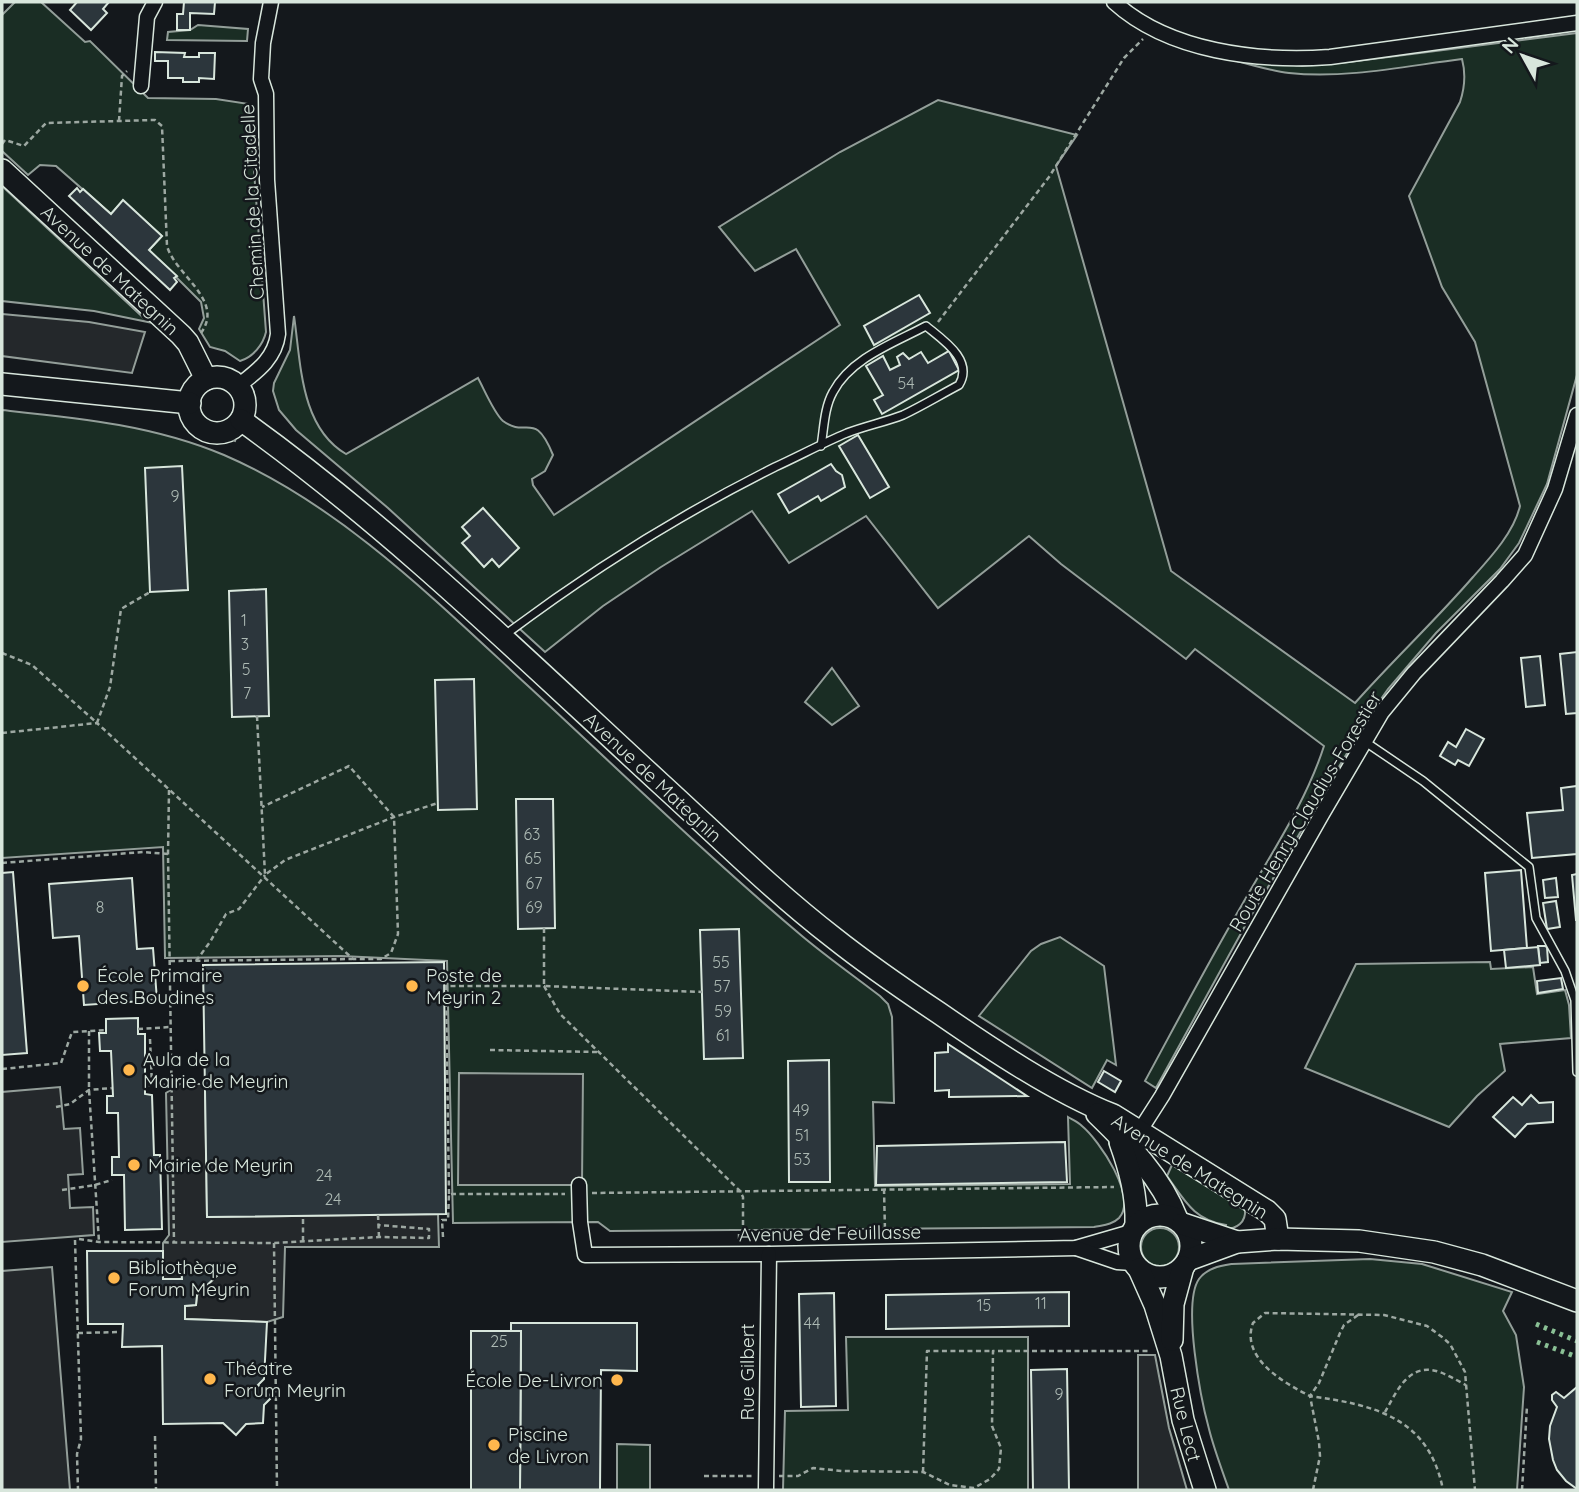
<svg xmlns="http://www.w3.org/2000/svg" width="1579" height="1492" font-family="Quicksand,sans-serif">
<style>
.green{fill:#1a2d24;stroke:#939e99;stroke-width:2}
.parking{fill:#24282b;stroke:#939e99;stroke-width:2}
.building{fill:#2c363c;stroke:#d8e6dc;stroke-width:2}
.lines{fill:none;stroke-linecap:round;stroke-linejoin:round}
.lane-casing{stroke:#d8e6dc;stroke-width:10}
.street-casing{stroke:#d8e6dc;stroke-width:17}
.secondary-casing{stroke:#d8e6dc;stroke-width:24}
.path{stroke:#9da8a2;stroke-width:2.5;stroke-dasharray:5 3.5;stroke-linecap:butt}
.lane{stroke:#14181c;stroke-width:7}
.street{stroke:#14181c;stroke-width:14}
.secondary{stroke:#14181c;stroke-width:21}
.hedge{stroke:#8ac095;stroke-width:5;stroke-dasharray:3.5 5;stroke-linecap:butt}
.poi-dot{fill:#ffb74d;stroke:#14181c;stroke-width:2.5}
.labels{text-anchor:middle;stroke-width:5;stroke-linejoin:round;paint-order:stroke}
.number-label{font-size:16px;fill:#adbab4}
.street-label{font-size:19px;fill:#d8e6dc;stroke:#14181c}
.poi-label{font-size:19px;fill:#d8e6dc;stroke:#14181c;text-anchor:start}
</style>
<rect width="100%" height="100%" fill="#14181c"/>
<g class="green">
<path d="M15,2H41L85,42L90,41L148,98L216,99L249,104L266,332C263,345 253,357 240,361L225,351L210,347L199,329L204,318L201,302L149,250L162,236L123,201L111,214L56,166L40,165L28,175L2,151V15Z"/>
<polygon points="198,25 248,29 247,41 167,40 168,32 190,30"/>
<path d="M1577,33V375L1547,484L1519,543L1500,569L1436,633L1388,689L1369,716L1245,926L1156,1088L1145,1081C1177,1022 1209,961 1243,903C1272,852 1306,802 1324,746L1195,649L1186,659L1061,564L1029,536L938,608L866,516L789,563L752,511L661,567L603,606L545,652L388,508L296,430L279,410L273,391L274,383L290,350L294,316C301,363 300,427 346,454L478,378C484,389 494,413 503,421C527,439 534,409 553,455L545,471L532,479L533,485L554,515L840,325L796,249L755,271L719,227L840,152L938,100L1077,135L1056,166L1171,571L1355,703C1393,660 1435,621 1473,577C1491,557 1514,532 1520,506L1475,342L1442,287L1409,196L1460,102C1465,87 1466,74 1462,59C1406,66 1346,79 1289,73C1265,70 1239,61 1215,55L1302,66L1349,62Z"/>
<polygon points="2,186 148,322 94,311 2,301"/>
<path d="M2,410C78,418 153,425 224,455C340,505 434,599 526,684C617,768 707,856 802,936C827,957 854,976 880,996L888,1004L892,1017L894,1103L873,1102L875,1186L1070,1184L1068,1117C1073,1120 1078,1122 1082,1126C1099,1140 1138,1197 1119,1218C1112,1225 1103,1225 1094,1227L610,1231L598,1222L453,1223L447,961L341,956L165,958L163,847L2,858Z"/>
<polygon points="832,668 859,706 832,725 805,702"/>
<polygon points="1060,937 1104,966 1116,1065 1107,1060 1092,1088 979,1016 1031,951 1041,944"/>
<polygon points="1490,962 1491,969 1533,967 1537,994 1565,990 1569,1005 1571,1038 1500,1044 1505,1071 1477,1096 1449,1127 1305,1068 1356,964"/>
<path d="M1172,1165L1241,1206L1245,1210C1246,1222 1237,1229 1225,1229L1226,1225C1194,1220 1185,1201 1167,1176Z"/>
<circle cx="1160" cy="1247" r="19"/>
<path d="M1370,1259L1422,1264L1512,1292L1503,1311L1516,1335L1524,1387L1517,1490H1229C1222,1470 1214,1449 1209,1429C1201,1400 1182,1303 1199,1279C1207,1268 1220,1266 1232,1264Z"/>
<polygon points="846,1337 1028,1337 1028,1490 783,1490 785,1411 848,1410"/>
<polygon points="617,1444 650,1445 650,1490 617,1490"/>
</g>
<g class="parking">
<polygon points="2,314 89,322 145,332 132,373 2,356"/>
<polygon points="459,1073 583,1074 582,1185 458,1185"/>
<polygon points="180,1084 205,1084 207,1217 438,1214 439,1247 285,1247 283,1317 267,1322 185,1319 185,1306 196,1305 197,1295 227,1266 181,1266 182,1279 163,1279 163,1243 169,1235 166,1093"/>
<polygon points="60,1087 64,1129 80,1128 83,1174 68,1175 70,1208 93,1207 94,1235 2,1242 2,1092"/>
<polygon points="52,1267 70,1490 2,1490 2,1271"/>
<polygon points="1138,1355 1155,1355 1169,1428 1187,1490 1138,1490"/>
</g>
<g class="building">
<polygon points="77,2 109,2 103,9 107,13 91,30 70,10"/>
<polygon points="184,2 215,2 214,14 190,13 190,30 177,30 177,14 183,14"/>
<polygon points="155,52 185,53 184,57 199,57 199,53 215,53 214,79 199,78 199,82 183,82 183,78 168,78 168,61 155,61"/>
<polygon points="77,188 80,192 83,189 111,214 123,200 162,236 149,250 177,276 174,278 177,282 170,290 69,196"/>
<polygon points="919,295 930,313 874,345 864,326"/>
<polygon points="949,351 959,370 882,414 874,400 883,395 866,366 883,356 890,370 900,365 897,357 903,353 909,359 921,352 928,363"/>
<polygon points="858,435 889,487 870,498 839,446"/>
<polygon points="831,464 836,471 842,475 845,487 821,501 818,496 789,513 778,494"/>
<polygon points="182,466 188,590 150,592 145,468"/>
<polygon points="483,508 519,548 499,567 492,559 484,567 462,543 470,536 462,527"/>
<polygon points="266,589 269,716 232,717 229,591"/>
<polygon points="1577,652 1577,713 1566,714 1560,654"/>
<polygon points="1540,656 1545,705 1526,707 1521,658"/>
<polygon points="474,679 477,809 438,810 435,680"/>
<polygon points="1466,729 1484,739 1469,766 1458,760 1455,765 1440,756 1448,742 1456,747"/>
<polygon points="1577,786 1577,854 1532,858 1527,813 1563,810 1561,788"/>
<polygon points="516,799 553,799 555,928 518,929"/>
<polygon points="1521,870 1527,948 1491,951 1485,873"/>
<polygon points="13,872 27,1053 2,1055 2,873"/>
<polygon points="1577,874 1577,920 1576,920 1572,875"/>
<polygon points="132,878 137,949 153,948 157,1000 84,1005 79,936 53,938 49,884"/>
<polygon points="1556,878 1558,897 1545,898 1543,880"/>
<polygon points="1556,901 1560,927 1547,929 1543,903"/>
<polygon points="739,929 743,1058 704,1059 700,930"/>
<polygon points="1545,946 1547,947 1548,962 1540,963 1538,946"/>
<polygon points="1538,947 1540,965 1506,968 1504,950"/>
<polygon points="444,962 446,1214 207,1217 203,965"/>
<polygon points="1561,978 1563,989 1538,993 1537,981"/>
<polygon points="138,1018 138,1034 145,1034 145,1094 152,1095 154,1155 160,1155 162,1229 125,1230 124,1175 112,1175 112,1157 119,1157 118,1113 107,1113 107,1096 113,1096 111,1051 100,1051 99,1033 106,1033 106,1019"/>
<polygon points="948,1044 1027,1096 949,1097 949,1090 935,1091 935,1053 948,1052"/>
<polygon points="829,1060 830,1182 789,1182 788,1061"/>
<polygon points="1104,1071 1121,1081 1115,1092 1098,1082"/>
<polygon points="1531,1095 1539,1103 1553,1102 1553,1122 1527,1124 1515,1137 1493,1117 1513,1097 1522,1105"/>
<polygon points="1065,1142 1067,1182 876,1185 877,1146"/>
<polygon points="87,1251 163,1251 163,1279 182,1279 181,1266 228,1265 197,1295 196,1305 185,1306 185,1319 267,1322 264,1379 258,1385 272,1397 264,1405 263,1423 246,1424 236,1435 223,1423 163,1424 162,1346 122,1347 123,1324 88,1324"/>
<polygon points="1069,1292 1069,1326 886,1329 886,1295"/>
<polygon points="834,1293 836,1406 801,1407 799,1294"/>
<polygon points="511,1323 637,1323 637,1371 601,1370 600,1490 520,1490 521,1331 511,1331"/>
<polygon points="471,1331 521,1331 520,1490 471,1490"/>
<polygon points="1067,1369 1069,1490 1033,1490 1031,1370"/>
<polygon points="1577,1387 1577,1489 1566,1481 1557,1470 1553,1460 1549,1439 1550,1426 1557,1407 1552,1400 1552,1395 1556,1392 1564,1398"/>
</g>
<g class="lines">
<defs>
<g id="lane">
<path d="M505,635C590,571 681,514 775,467C799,456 823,443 847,433C865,426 885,422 903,415C922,406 940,395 959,385C974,360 943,340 926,326C894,343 851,358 833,392C824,408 824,429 821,446"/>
<polyline points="1364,741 1423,781 1529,867 1536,918 1565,971 1575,1000 1577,1072"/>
</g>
<g id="street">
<path d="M1114,2C1169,52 1258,62 1330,57L1577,23"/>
<polyline points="141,86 147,17 155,2"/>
<path d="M238,386C256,372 275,359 278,334L267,180L266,94L261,79L263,43L271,2"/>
<polyline points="1139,1132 1162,1096 1322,814 1382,712 1414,673 1502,581 1525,555 1555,489 1577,415"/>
<polyline points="579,1185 580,1222 585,1255 769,1254 1076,1248 1131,1232"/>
<polyline points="1076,1248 1117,1262 1133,1263"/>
<polyline points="766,1490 769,1254"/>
</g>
<g id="secondary">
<polyline points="2,170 181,335 188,343 206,379"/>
<circle cx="217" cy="405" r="28"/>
<polyline points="2,384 190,403"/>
<path d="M241,420C392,528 525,659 661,784C718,836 773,891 834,938C868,965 903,989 939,1013C991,1049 1055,1092 1113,1115L1267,1211L1275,1219L1278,1239"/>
<path d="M1097,1114C1129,1145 1161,1177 1177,1219"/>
<path d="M1120,1142C1130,1170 1137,1196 1136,1225"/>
<circle cx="1160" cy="1246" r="31"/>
<polyline points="1183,1224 1237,1242"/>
<polyline points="1188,1260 1237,1242 1278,1239 1359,1241 1434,1252 1482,1265 1577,1301"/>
<polyline points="1139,1269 1155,1305 1171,1356 1183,1420 1205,1490"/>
<polyline points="1172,1340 1173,1304 1183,1267"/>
</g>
</defs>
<use href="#lane" class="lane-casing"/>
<use href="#street" class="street-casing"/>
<use href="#secondary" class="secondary-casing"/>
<g class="path">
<polyline points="119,121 122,76 127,71"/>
<path d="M2,144L5,140L24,146L46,123L155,120L162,126L167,246C175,275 225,300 201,333"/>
<polyline points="938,322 1049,177 1124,58 1143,39"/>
<polyline points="217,433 236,441"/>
<polyline points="2,653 32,665 97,723 110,687 121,609 150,592"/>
<polyline points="257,716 265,875 285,860 394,817 438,803"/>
<polyline points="2,733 97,723 353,959 381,959 391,953 398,934 394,817 349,766 262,807"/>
<polyline points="169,790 168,854 174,1243"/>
<polyline points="2,863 143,852 168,854"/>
<polyline points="544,928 544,986 702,992"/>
<polyline points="170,961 352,959"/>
<polyline points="196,961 210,942 226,914 239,909 265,875"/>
<polyline points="138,1029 170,1027"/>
<polyline points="89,1031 89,1090 99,1242"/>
<polyline points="150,1039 152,1085"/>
<polyline points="490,1050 598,1052"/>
<polyline points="2,1069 61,1063 72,1032 106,1030"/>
<polyline points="145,1085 170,1085"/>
<polyline points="56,1107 70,1104 89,1090 112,1088"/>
<polyline points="884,1189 885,1231"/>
<polyline points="62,1190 95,1185 112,1180"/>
<polyline points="592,1193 1114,1187"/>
<polyline points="449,1194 446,986 544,986 560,1014 740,1191 743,1197 743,1234"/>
<polyline points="378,1215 379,1237"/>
<polyline points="739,1234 739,1241"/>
<polyline points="443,1237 442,1220 448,1220 449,1194 565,1194"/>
<polyline points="79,1239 99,1242 274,1243 379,1237 429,1238 429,1229 378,1225"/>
<polyline points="75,1240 81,1439 77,1454 78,1490"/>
<polyline points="303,1241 303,1216"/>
<polyline points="274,1243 277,1490"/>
<path d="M1358,1315L1344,1325L1340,1333L1319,1383L1310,1396C1284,1383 1240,1358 1253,1323L1265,1313L1384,1315L1427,1326L1442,1337L1450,1344L1465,1372L1475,1490"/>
<polyline points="78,1333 119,1332"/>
<path d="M1385,1412C1395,1395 1406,1367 1431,1370C1442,1371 1456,1380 1466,1385"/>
<polyline points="155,1436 156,1490"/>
<polyline points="923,1472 927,1351 993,1351"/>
<polyline points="704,1476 752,1476"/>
<polyline points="779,1476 798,1476 813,1468 842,1471 923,1472 950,1485 974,1488 990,1479 999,1469 1001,1448 992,1426 993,1351 1149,1351"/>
<path d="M1313,1490L1320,1456L1319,1442L1310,1396C1374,1405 1429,1417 1443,1490"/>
<polyline points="1522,1490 1527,1406"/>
</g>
<use href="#lane" class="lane"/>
<use href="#street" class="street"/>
<use href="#secondary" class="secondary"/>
<g class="hedge">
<polyline points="1536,1324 1577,1341"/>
<polyline points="1537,1342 1577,1357"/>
</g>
</g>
<g class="poi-dot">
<circle cx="83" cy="986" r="7"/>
<circle cx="412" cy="986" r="7"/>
<circle cx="129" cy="1070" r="7"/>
<circle cx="134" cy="1165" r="7"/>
<circle cx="114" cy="1278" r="7"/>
<circle cx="210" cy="1379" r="7"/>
<circle cx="617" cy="1380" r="7"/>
<circle cx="494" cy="1445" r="7"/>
</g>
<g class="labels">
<g class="number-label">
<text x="906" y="389">54</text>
<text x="175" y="502">9</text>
<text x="244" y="626">1</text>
<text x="245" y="650">3</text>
<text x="246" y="675">5</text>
<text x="247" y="699">7</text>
<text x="532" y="840">63</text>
<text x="533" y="864">65</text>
<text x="534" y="889">67</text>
<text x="100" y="913">8</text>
<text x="534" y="913">69</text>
<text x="721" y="968">55</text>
<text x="722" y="992">57</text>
<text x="723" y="1017">59</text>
<text x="723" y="1041">61</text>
<text x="801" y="1116">49</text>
<text x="802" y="1141">51</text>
<text x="802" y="1165">53</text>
<text x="324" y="1181">24</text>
<text x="333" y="1205">24</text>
<text x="1041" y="1309">11</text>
<text x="984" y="1311">15</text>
<text x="812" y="1329">44</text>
<text x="499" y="1347">25</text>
<text x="1059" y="1400">9</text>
</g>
<g class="street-label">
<text transform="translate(252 202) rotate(-93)" y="7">Chemin de la Citadelle</text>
<text transform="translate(110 270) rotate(43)" y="7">Avenue de Mategnin</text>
<text transform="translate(653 777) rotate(43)" y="7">Avenue de Mategnin</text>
<text transform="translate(1305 811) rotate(-59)" y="7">Route Henry-Claudius-Forestier</text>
<text transform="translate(1190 1166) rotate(32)" y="7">Avenue de Mategnin</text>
<text transform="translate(830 1233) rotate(-1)" y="7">Avenue de Feuillasse</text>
<text transform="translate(747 1372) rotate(-90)" y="7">Rue Gilbert</text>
<text transform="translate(1186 1424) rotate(76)" y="7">Rue Lect</text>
</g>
<g class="poi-label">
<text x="97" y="982">École Primaire<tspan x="97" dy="22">des Boudines</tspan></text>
<text x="426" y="982">Poste de<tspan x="426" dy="22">Meyrin 2</tspan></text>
<text x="143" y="1066">Aula de la<tspan x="143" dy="22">Mairie de Meyrin</tspan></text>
<text x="148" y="1172">Mairie de Meyrin</text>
<text x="128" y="1274">Bibliothèque<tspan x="128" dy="22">Forum Meyrin</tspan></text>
<text x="224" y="1375">Théatre<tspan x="224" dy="22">Forum Meyrin</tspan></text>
<text x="603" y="1387" text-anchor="end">École De-Livron</text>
<text x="508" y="1441">Piscine<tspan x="508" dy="22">de Livron</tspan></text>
</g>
</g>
<rect width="1579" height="1492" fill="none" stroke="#d8e6dc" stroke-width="7"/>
<g transform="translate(1523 56) rotate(310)" stroke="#14181c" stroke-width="5" paint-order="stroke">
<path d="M0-5L12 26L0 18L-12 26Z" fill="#d8e6dc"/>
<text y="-10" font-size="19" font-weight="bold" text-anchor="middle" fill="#d8e6dc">N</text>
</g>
</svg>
